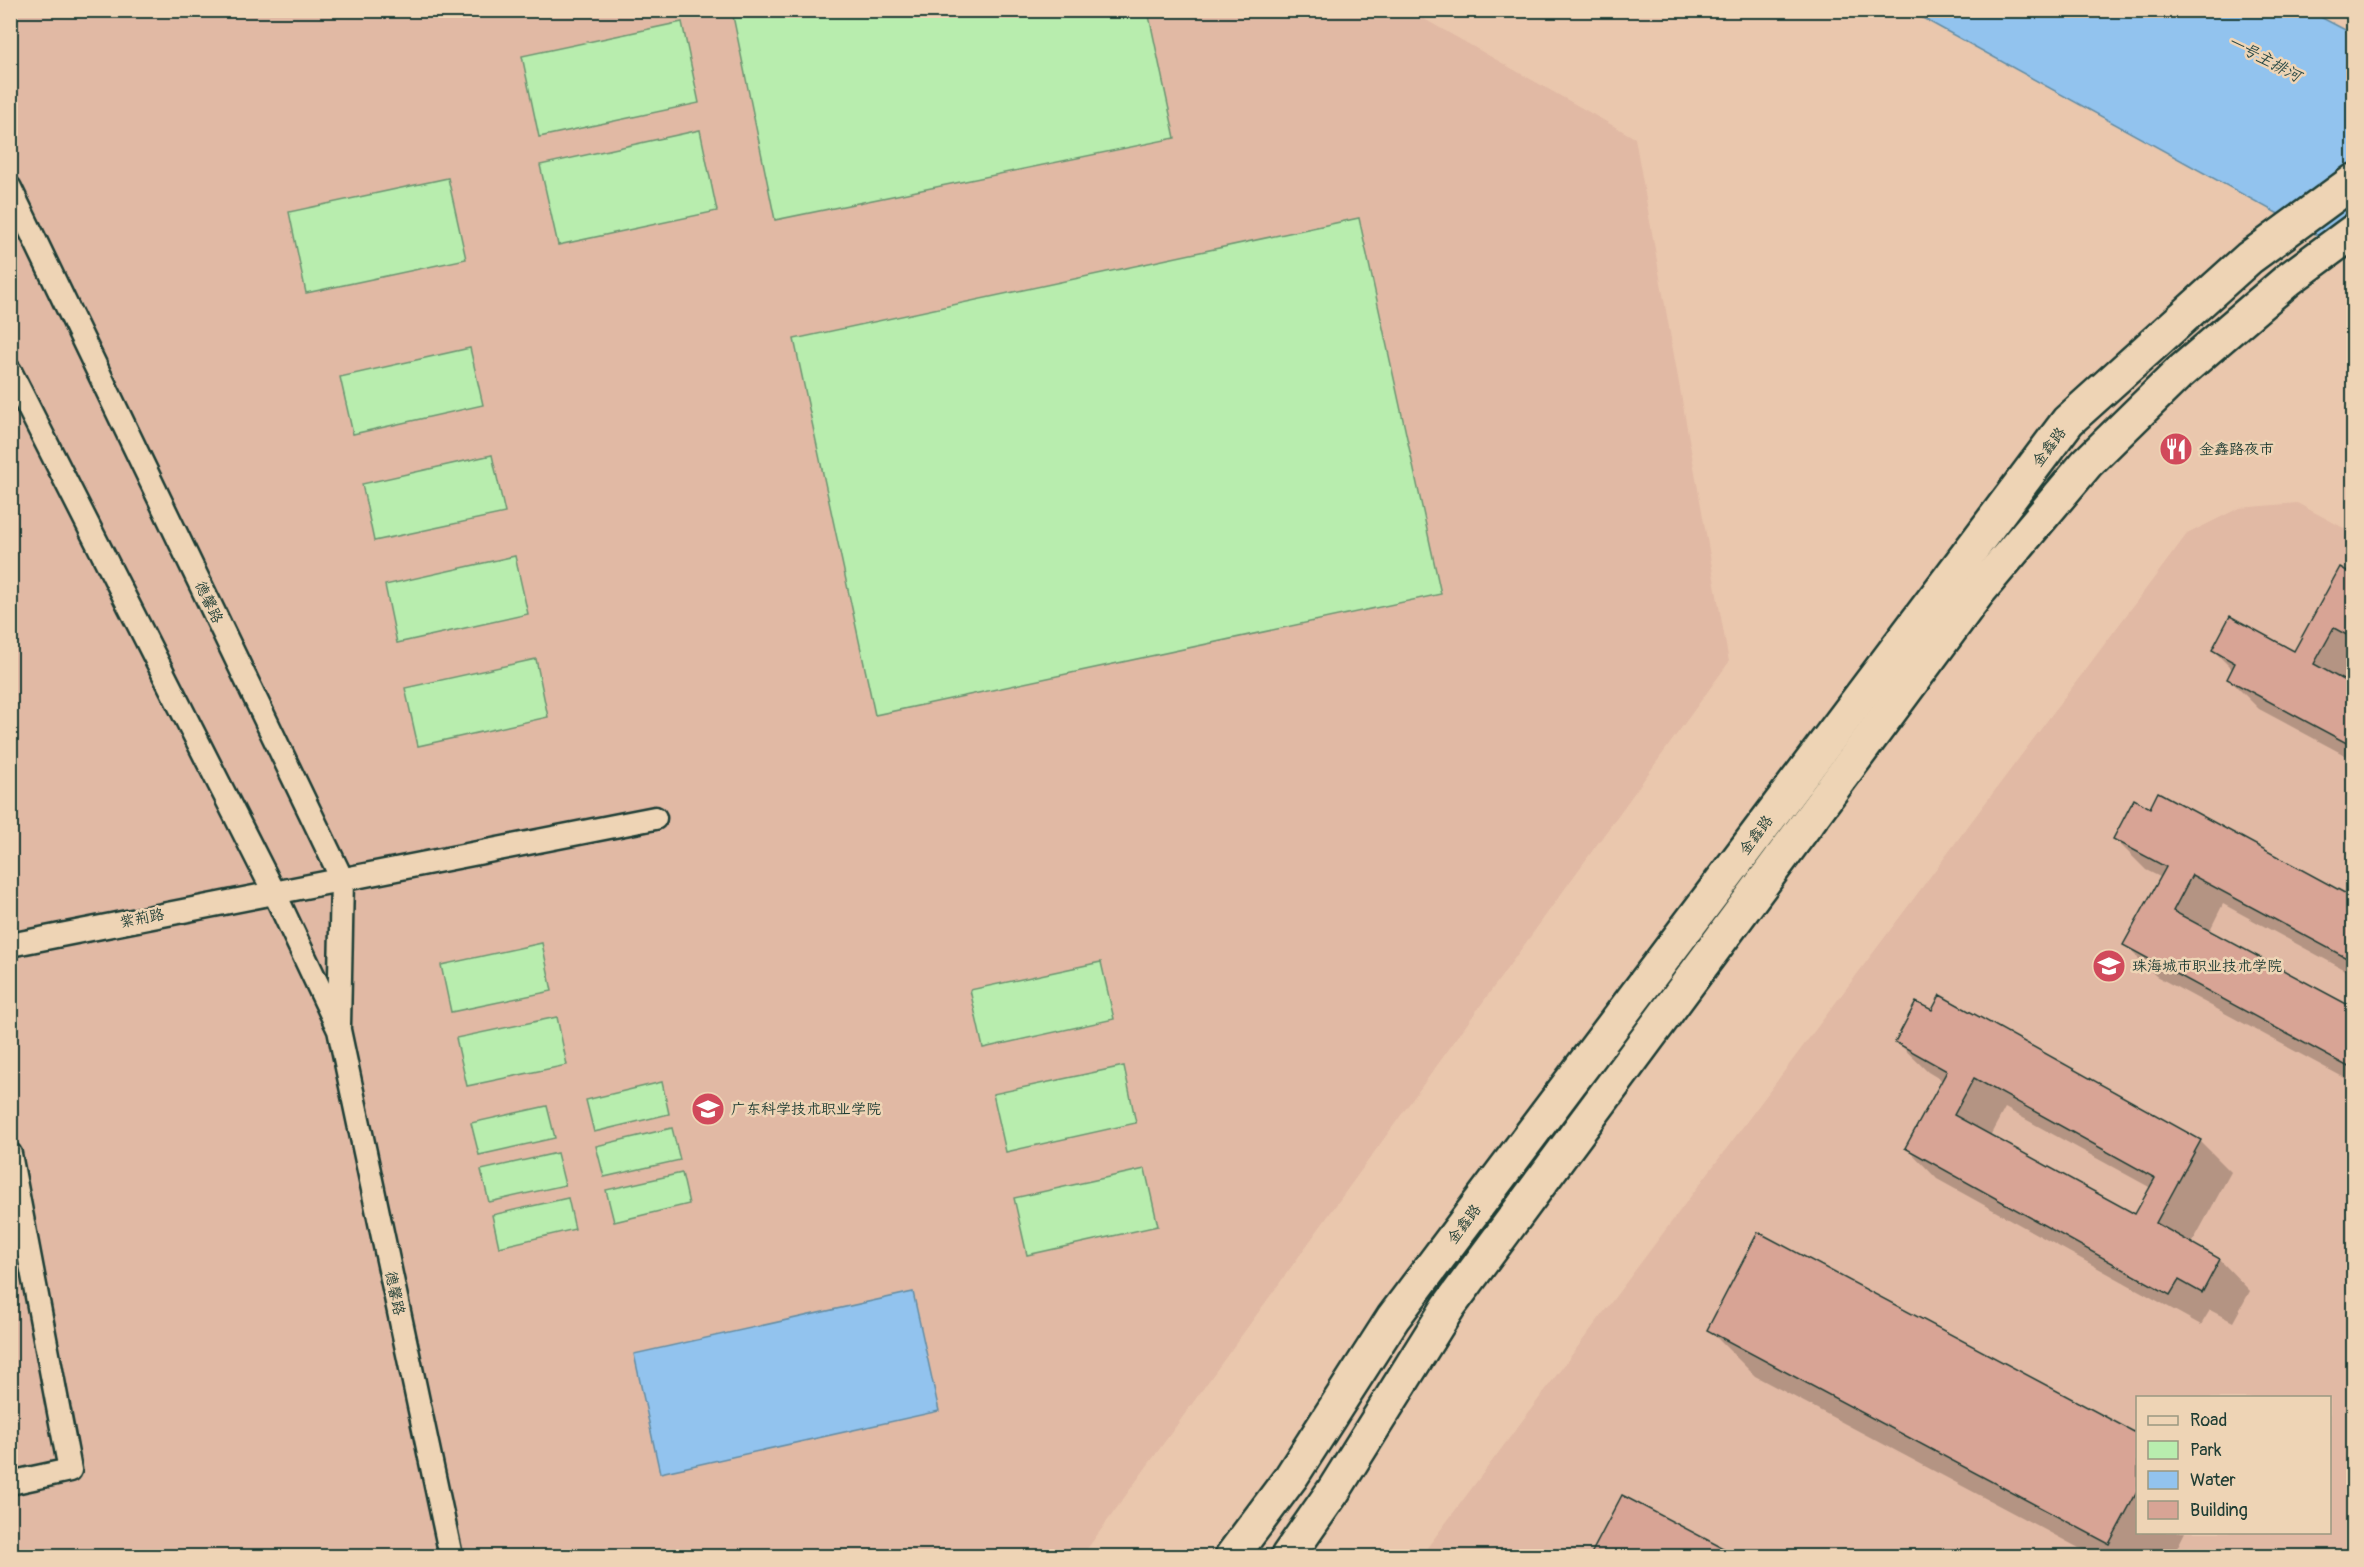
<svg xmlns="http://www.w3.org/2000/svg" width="2364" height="1567" font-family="Pangolin,'LXGW WenKai TC',sans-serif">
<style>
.built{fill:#e1b9a4;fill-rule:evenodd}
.green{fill:#b8edae;stroke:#6c9571;stroke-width:1.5}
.water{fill:#92c3ee;stroke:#648da4;stroke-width:1.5}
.shadow{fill:#0003;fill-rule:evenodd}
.building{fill:#d8a495;stroke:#1f3d34;stroke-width:1.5;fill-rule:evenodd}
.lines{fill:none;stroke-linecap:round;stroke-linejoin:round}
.lane-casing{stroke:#1f3d34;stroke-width:27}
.secondary-casing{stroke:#1f3d34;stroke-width:38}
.lane{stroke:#eed4b5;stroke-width:22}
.secondary{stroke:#eed4b5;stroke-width:33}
.labels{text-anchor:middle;stroke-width:5;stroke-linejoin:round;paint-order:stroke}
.street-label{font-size:15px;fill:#1f3d34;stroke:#eed4b5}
.poi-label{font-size:15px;fill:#1f3d34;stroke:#eed4b5;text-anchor:start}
.water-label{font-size:16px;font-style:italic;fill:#2a4a47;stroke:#eed4b5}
</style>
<rect width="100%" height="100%" fill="#eac7ad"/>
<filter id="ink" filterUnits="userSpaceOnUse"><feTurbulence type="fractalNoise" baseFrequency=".0167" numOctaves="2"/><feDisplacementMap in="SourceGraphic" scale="12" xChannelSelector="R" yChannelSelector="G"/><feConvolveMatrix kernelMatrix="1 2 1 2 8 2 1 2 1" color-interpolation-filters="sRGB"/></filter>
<g filter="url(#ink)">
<g class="built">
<polygon points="11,11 1410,11 1635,138 1729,662 1082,1556 11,1556"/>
<path d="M2297,503L2353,533V1556H1421L2187,534L2239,508ZM2138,1398H2330V1532H2138Z"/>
</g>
<g class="green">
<polygon points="732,11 1148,11 1175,138 775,220"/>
<polygon points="682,22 699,103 539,137 522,56"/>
<polygon points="700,130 717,211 558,245 540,165"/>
<polygon points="448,178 466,259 306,293 289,212"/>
<polygon points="1359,218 1441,594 875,715 794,339"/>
<polygon points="470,348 483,405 353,434 340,377"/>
<polygon points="492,455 505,513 374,541 362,484"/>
<polygon points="515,556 528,614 397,643 385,585"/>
<polygon points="536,659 548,717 418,746 405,688"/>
<polygon points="542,943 552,991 451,1012 441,965"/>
<polygon points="1101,962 1114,1019 983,1048 970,990"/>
<polygon points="557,1017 567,1065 467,1086 456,1038"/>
<polygon points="1124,1066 1136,1123 1006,1152 993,1094"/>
<polygon points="662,1082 669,1114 594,1132 586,1100"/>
<polygon points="547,1106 555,1138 479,1155 471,1123"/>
<polygon points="672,1128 680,1160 604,1177 596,1146"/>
<polygon points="557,1153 565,1185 489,1202 481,1170"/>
<polygon points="1145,1169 1158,1226 1027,1255 1014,1198"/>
<polygon points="682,1173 689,1204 614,1222 606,1190"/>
<polygon points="568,1198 575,1229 499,1247 492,1215"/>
</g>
<g class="water">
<polygon points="1910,11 2309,11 2353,34 2353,255"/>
<polygon points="913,1292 939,1411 660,1473 634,1354"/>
</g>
<g class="shadow">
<polygon points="2354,576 2354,678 2350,685 2354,687 2354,760 2259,709 2228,678 2233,670 2213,650 2295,653"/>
<polygon points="2151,810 2354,900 2354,975 2223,904 2209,932 2354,1010 2354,1083 2156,976 2125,945 2162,878 2146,870 2115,839"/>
<path d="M1941,997L2200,1141L2231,1172L2191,1245L2220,1260L2250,1291L2233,1322L2210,1310L2201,1325L1937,1179L1907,1148L1943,1081L1928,1072L1897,1042L1933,1012ZM2005,1108L2151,1188L2135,1216L1990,1136Z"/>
<polygon points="1709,1330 2138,1435 2138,1532 2185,1532 2173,1556 2094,1556 1755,1376"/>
<polygon points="1623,1497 1735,1556 1592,1556"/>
</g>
<g class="building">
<polygon points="2340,567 2354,575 2354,639 2334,628 2314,664 2354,686 2354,747 2227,679 2235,663 2212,650 2230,616 2294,651"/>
<polygon points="2158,792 2354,898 2354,962 2192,875 2173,911 2354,1008 2354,1070 2123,945 2166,867 2113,839 2134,799 2150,808"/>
<path d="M1940,995L2201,1140L2156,1223L2220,1259L2202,1293L2179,1280L2170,1295L1905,1148L1947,1071L1895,1042L1916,1002L1932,1010ZM1974,1078L2155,1178L2135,1214L1954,1115Z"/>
<polygon points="1758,1232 2138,1434 2138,1490 2109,1544 1707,1330"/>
<polygon points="1622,1495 1738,1556 1590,1556"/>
</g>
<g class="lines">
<defs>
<g id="lane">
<polyline points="10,188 342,879 339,1025"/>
<polyline points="10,371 274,892 339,1030 451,1556"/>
<polyline points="10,945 655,818"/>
<polyline points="10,1154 70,1470 10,1483"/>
</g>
<g id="secondary">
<polyline points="1232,1556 1291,1477 1393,1318 2068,421 2249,258 2354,181"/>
<polyline points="1288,1556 1334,1490 1449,1306 1979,591 2087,463 2179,373 2289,279 2354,231"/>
</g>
</defs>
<use href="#lane" class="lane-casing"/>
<use href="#secondary" class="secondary-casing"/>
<use href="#lane" class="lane"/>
<use href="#secondary" class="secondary"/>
</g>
</g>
<defs>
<symbol id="restaurant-disc" viewBox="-11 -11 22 22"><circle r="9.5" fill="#d1495b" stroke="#eed4b5"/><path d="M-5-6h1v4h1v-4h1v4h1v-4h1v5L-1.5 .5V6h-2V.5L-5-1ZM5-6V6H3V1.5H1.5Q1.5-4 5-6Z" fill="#fff"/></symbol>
<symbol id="university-disc" viewBox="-11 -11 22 22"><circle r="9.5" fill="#d1495b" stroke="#eed4b5"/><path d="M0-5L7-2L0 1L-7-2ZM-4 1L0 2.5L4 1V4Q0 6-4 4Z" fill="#fff"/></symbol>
</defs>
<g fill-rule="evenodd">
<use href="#restaurant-disc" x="2157" y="430" width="38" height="38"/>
<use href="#university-disc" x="2090" y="947" width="38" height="38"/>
<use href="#university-disc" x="689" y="1090" width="38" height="38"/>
</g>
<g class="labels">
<g class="street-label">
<text transform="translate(2049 447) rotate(-53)" y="5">金鑫路</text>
<text transform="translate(209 602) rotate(64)" y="5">德馨路</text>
<text transform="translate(1756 835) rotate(-53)" y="5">金鑫路</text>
<text transform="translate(142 918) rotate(-11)" y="5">紫荊路</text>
<text transform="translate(1464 1224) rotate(-53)" y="5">金鑫路</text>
<text transform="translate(395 1293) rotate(78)" y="5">德馨路</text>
</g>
<g class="poi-label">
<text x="2199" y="454">金鑫路夜市</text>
<text x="2132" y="971">珠海城市职业技术学院</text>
<text x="731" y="1114">广东科学技术职业学院</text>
</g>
<g class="water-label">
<text transform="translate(2265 58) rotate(28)" y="6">一号主排河</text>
</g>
</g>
<rect width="2364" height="1567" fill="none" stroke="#eed4b5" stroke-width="36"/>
<rect x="18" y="18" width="2328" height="1531" fill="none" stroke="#1f3d34" stroke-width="2" filter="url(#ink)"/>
<rect x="2136" y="1396" width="195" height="138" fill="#eed4b5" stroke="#9b9881" stroke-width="1.5"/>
<rect x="2148" y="1416" width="30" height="9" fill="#eed4b5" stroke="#9b9881" stroke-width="1.5"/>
<text x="2190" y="1426" font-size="18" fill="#1f3d34">Road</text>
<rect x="2148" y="1441" width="30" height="18" fill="#b8edae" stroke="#9b9881" stroke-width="1.5"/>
<text x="2190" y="1456" font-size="18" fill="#1f3d34">Park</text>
<rect x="2148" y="1471" width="30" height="18" fill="#92c3ee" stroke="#9b9881" stroke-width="1.5"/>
<text x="2190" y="1486" font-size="18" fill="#1f3d34">Water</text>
<rect x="2148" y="1501" width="30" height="18" fill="#d8a495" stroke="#9b9881" stroke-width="1.5"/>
<text x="2190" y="1516" font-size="18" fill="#1f3d34">Building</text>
</svg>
